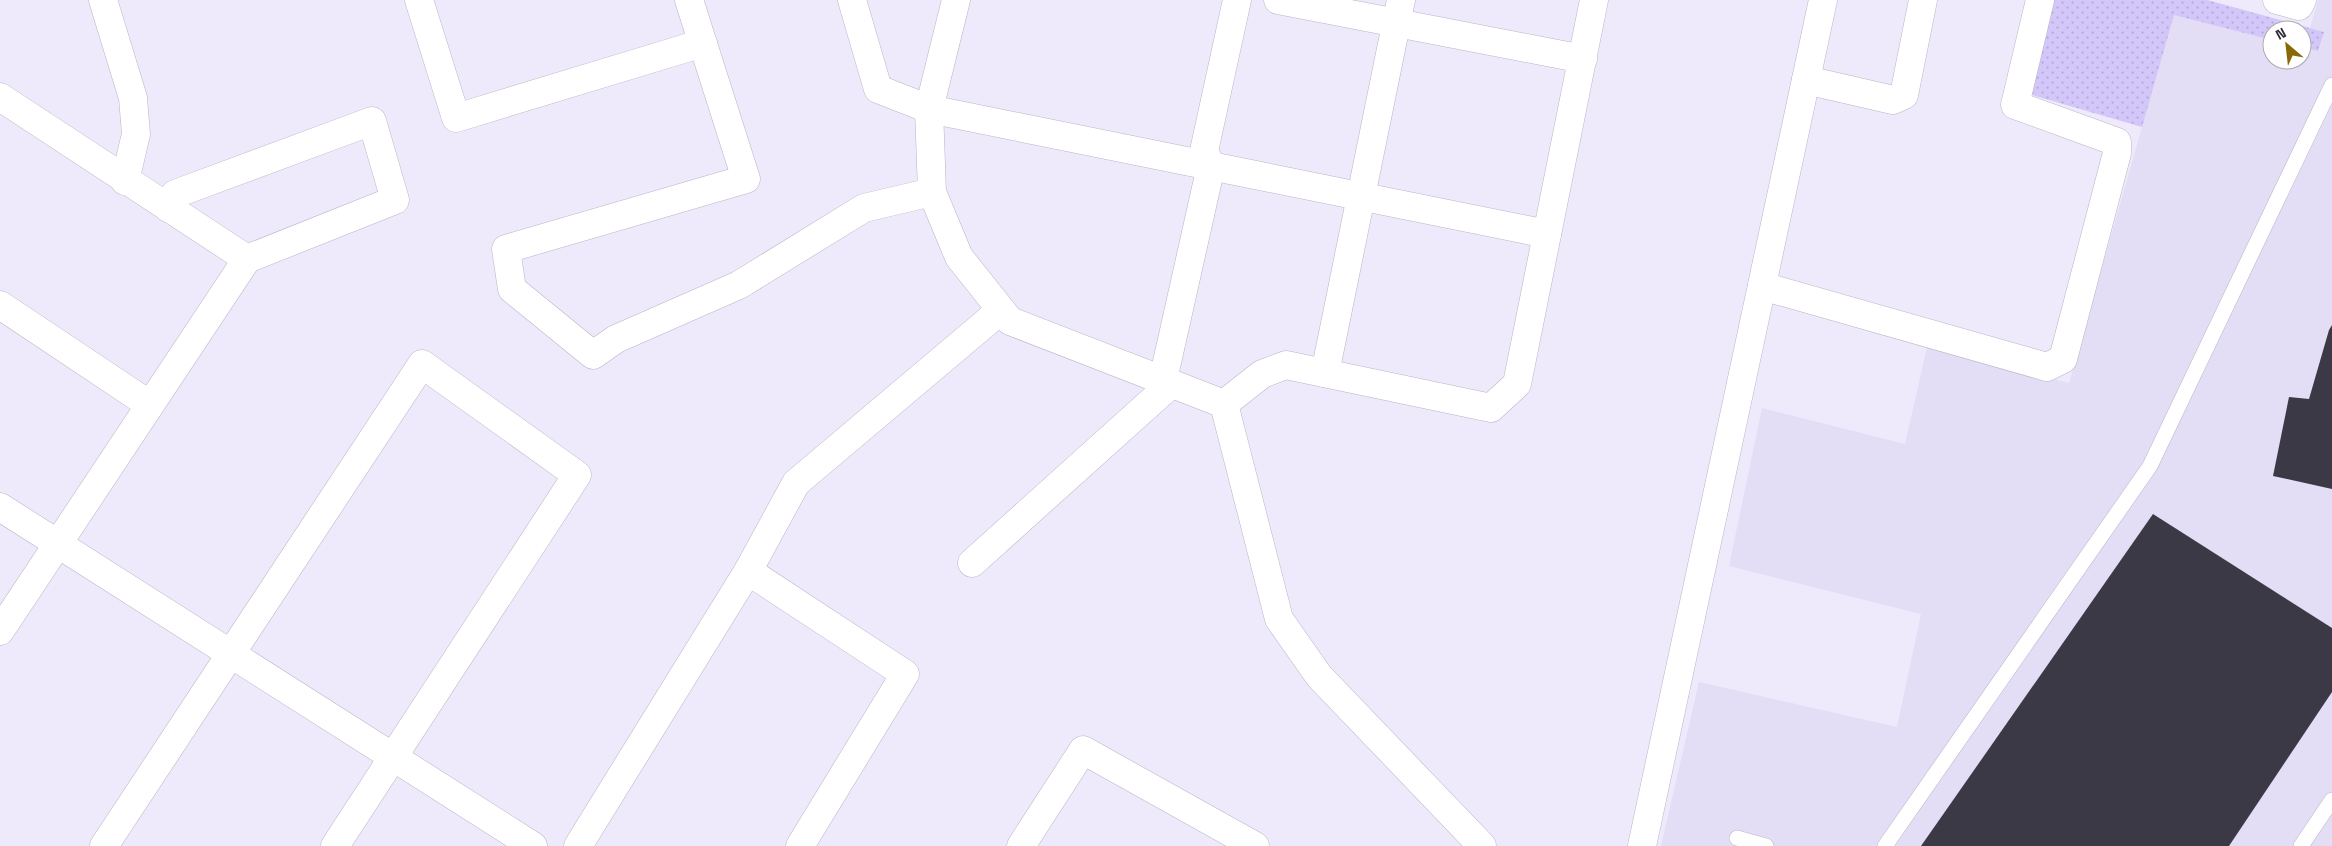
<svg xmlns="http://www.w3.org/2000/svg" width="2332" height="846" font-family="'Space Grotesk',sans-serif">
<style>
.built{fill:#e3def5;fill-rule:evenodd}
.grass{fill:url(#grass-dots)}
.building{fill:#3c3946}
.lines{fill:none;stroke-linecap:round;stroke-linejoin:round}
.lane-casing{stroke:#b8b5c5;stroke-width:16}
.street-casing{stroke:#b8b5c5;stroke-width:29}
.lane{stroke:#fff;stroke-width:15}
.street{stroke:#fff;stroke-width:28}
</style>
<defs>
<pattern id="grass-dots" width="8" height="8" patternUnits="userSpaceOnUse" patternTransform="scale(1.25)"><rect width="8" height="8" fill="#d3c6f9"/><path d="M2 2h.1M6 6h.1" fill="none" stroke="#b5aad6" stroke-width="1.8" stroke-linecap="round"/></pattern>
</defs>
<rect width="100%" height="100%" fill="#eeeafb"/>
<path class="built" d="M2051,0H2207L2310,28L2318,0H2332V846H1661L1699,682L1897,727L1921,614L1729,566L1762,408L1905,444L1927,347L2069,383L2142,127ZM2272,30H2302V60H2272Z"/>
<polygon class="grass" points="2051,0 2207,0 2324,32 2318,51 2302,47 2302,30 2272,30 2272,40 2174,15 2142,127 2025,93"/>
<g class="building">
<polygon points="2332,325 2332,489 2273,476 2289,397 2309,399 2329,330"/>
<polygon points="2153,514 2332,628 2332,692 2229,846 1921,846"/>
</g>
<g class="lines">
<defs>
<g id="lane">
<polyline points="1737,838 1766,846"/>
<polyline points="1885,846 2150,466 2332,85"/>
<polyline points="2301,846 2332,800"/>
</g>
<g id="street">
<polyline points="103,0 133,98 136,134 125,181"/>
<polyline points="419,0 456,118 703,43"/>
<polyline points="689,0 746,179 506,249 512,289 593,355 616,339 739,285 864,208 932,192"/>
<polyline points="852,0 878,89 929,109 1547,234"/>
<polyline points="956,0 929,109 932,192 959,257 1010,321 1224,404"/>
<polyline points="1278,0 1583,59"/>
<polyline points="2277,0 2299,6 2302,0"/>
<polyline points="1806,80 1893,100 1904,95 1923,0"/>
<polyline points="0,97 247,259"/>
<polyline points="1762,286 2047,367 2063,359 2117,153 2117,142 2015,105 2040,0"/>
<polyline points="0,305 150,405"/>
<polyline points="1325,373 1401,0"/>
<polyline points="1163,380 1211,166 1204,151 1237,0"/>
<polyline points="1224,404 1262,374 1286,365 1491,408 1517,384 1594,0"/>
<polyline points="1224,404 1279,619 1319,676 1482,846"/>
<polyline points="0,507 533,846"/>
<polyline points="972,563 1171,384"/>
<polyline points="748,571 796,483 1001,310"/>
<polyline points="0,631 247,259 395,200 372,121 175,194 168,208"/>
<polyline points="104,846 422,364 577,475 335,846"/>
<polyline points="578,846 748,571 905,674 800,846"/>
<polyline points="1021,846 1083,750 1255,846"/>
<polyline points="1642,846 1823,0"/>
</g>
</defs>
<use href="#lane" class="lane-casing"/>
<use href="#street" class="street-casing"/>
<use href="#lane" class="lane"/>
<use href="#street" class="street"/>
</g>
<g transform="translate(2287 45) rotate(332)"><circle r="24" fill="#ffffff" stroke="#ababad"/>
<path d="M0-4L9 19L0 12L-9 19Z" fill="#896907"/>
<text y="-8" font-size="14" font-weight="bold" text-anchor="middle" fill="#2e2c32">N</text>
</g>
</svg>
